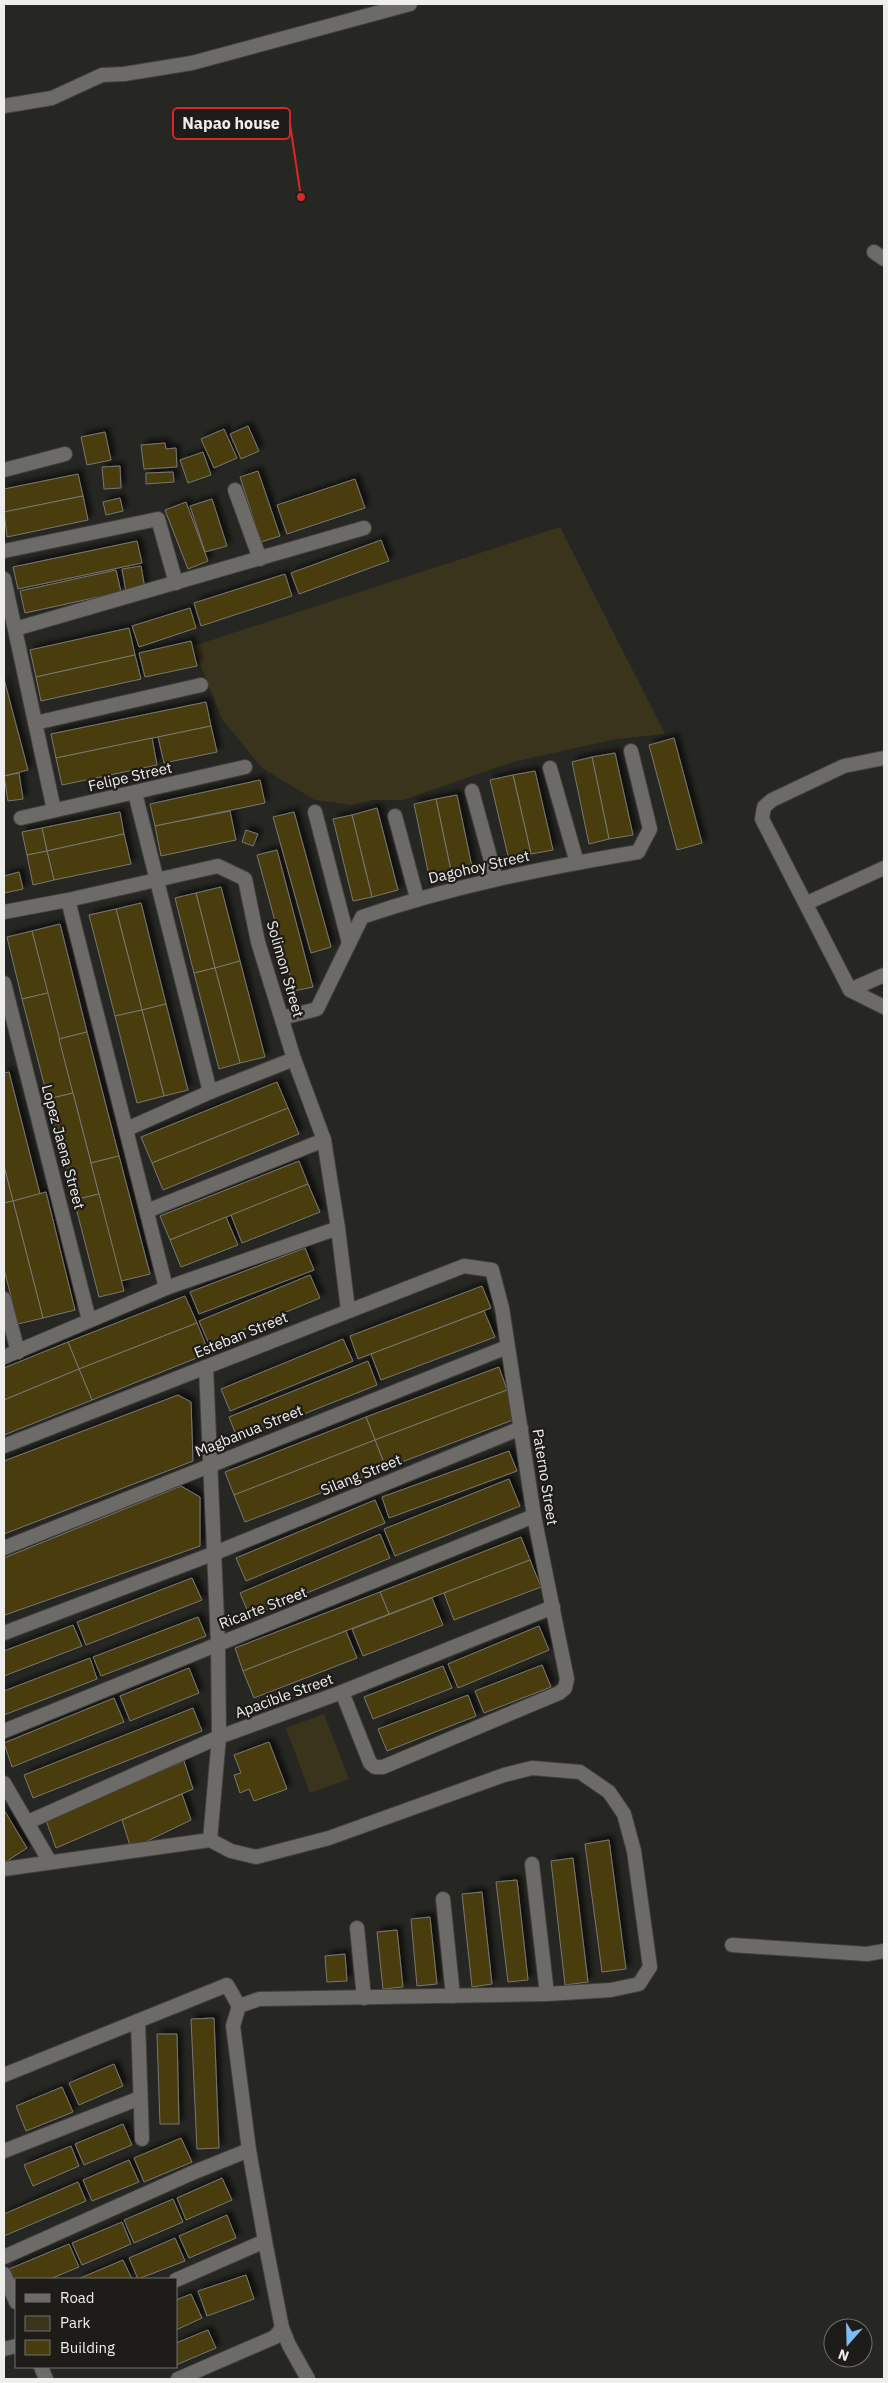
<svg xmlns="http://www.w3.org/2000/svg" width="888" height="2383" font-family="'IBM Plex Sans',sans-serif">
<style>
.green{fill:#3b341c}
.building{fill:#483c0e;stroke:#787773;filter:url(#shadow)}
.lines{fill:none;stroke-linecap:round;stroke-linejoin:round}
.minor-casing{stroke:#40403d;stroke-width:16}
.minor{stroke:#6c6b67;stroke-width:14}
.labels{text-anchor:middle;stroke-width:4.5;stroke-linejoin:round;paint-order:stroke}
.street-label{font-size:15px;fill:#eeeeeb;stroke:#1d1c19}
.leader{fill:none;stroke:#d62828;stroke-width:2}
.callout-dot{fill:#d62828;stroke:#1d1c19;stroke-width:2}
.callout{fill:#1d1c19;stroke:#d62828;stroke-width:2}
.callout-label{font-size:16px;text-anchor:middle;font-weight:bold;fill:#eeeeeb}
</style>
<defs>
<filter id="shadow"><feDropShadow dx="4.5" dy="-4.5" stdDeviation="2.5" flood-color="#0009"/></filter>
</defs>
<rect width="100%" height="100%" fill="#262622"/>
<g class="green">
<polygon points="560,527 665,734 617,739 513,762 403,800 374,800 351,805 315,800 262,768 222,719 193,646"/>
<polygon points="324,1714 349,1779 310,1793 286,1728"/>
</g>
<g class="building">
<polygon points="248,426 259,451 241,459 230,434"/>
<polygon points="224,429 237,458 214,468 201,439"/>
<polygon points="105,432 111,460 87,465 81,437"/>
<polygon points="165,443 166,449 176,448 177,467 144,469 141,445"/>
<polygon points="203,452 211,475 188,483 180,460"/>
<polygon points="120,466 121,488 104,489 102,467"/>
<polygon points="258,471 280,536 261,542 240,477"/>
<polygon points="173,472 174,482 146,484 146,473"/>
<polygon points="78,474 83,496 4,512 4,489"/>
<polygon points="355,479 365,508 287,534 277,505"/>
<polygon points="83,496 88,520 7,537 4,512"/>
<polygon points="120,498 123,511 106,515 103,502"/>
<polygon points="212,499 227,546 205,552 190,506"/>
<polygon points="186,502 208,561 188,569 165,510"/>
<polygon points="381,540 389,561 299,594 291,573"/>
<polygon points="137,541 142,563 18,589 13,567"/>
<polygon points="141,566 145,589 126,592 122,569"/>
<polygon points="116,570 121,592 25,613 20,591"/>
<polygon points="285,574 292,596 201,626 194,603"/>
<polygon points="190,608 196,628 139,647 132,626"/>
<polygon points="129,628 135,655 36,677 30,650"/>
<polygon points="191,641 197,666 145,677 139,653"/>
<polygon points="135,655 141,679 41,701 36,677"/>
<polygon points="4,679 28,770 4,776"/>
<polygon points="206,702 211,726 56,758 51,734"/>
<polygon points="211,726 217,752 164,763 158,737"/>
<polygon points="152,738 157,765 62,785 56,758"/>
<polygon points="674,738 702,843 677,850 649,745"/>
<polygon points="615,753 633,835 609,839 592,757"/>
<polygon points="592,757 609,839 589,844 572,762"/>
<polygon points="535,771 553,850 531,854 513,775"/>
<polygon points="19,773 23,799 8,801 4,776"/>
<polygon points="513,775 531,854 509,860 490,780"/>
<polygon points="260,780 265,803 155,826 150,804"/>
<polygon points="457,795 472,867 451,871 436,799"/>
<polygon points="436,799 451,871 429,876 414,804"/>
<polygon points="377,808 398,890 372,897 352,815"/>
<polygon points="230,811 236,840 161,856 155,826"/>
<polygon points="120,812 124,834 47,851 42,828"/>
<polygon points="294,812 331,947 311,953 273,817"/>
<polygon points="352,815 372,897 353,901 333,819"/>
<polygon points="42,828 47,851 27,855 22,832"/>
<polygon points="246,830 258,834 253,846 242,842"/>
<polygon points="124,834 131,864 54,880 47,851"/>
<polygon points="277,850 313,987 294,991 257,855"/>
<polygon points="47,851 54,880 33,885 27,855"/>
<polygon points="19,872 23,889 4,893 4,876"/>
<polygon points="221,887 240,961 215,968 196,893"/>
<polygon points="196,893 215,968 194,973 175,898"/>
<polygon points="141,903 166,1004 142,1010 116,909"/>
<polygon points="116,909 142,1010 115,1016 89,915"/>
<polygon points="60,924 87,1032 59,1039 32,931"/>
<polygon points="32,931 48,993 22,999 7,937"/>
<polygon points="240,961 265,1057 240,1063 215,968"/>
<polygon points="215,968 240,1063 219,1069 194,973"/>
<polygon points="48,993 73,1093 48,1099 22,999"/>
<polygon points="166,1004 188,1090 164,1096 142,1010"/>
<polygon points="142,1010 164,1096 137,1103 115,1016"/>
<polygon points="87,1032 119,1156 91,1163 59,1039"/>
<polygon points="9,1072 40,1194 13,1201 4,1166 4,1073"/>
<polygon points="277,1082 288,1108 152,1163 141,1137"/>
<polygon points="73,1093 99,1194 74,1200 48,1099"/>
<polygon points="288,1108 299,1134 163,1190 152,1163"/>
<polygon points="119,1156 150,1274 121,1281 91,1163"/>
<polygon points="299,1161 308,1184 170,1240 160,1216"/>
<polygon points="4,1166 13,1201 4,1203"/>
<polygon points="308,1184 320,1212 242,1243 231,1215"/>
<polygon points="46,1192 75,1310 43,1318 13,1201"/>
<polygon points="99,1194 124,1291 99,1297 74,1200"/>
<polygon points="13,1201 43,1318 18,1324 4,1269 4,1203"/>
<polygon points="226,1217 238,1245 181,1267 170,1240"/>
<polygon points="305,1248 314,1270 199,1314 190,1292"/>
<polygon points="310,1275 320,1298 209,1344 199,1321"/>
<polygon points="482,1286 491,1308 358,1359 350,1336"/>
<polygon points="185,1296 197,1323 79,1369 68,1342"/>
<polygon points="484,1311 495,1337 381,1380 371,1354"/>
<polygon points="197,1323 209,1353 92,1400 79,1369"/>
<polygon points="343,1339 353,1361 230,1411 221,1389"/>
<polygon points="68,1342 79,1369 4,1400 4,1368"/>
<polygon points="368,1361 377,1385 238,1440 229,1417"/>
<polygon points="499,1367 507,1390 375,1440 366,1417"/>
<polygon points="79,1369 92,1400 4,1435 4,1400"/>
<polygon points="507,1390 518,1418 386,1468 375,1440"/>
<polygon points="178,1395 191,1402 193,1461 4,1534 4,1461"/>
<polygon points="366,1417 375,1440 234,1495 225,1472"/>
<polygon points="375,1440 386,1468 245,1522 234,1495"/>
<polygon points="509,1451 517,1471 389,1518 382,1497"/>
<polygon points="509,1479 520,1506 395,1556 384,1529"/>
<polygon points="181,1486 200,1497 200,1546 5,1615 4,1613 4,1558"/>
<polygon points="375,1500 385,1523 246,1581 236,1558"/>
<polygon points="380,1534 390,1558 250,1617 240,1593"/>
<polygon points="521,1537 530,1560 389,1614 380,1592"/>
<polygon points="530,1560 541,1587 454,1620 444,1593"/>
<polygon points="192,1578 202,1600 86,1645 77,1622"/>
<polygon points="380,1592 389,1614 243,1671 235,1648"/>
<polygon points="432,1598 443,1625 363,1656 352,1629"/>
<polygon points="198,1617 206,1636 101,1676 93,1657"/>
<polygon points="73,1625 82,1646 4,1676 4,1651"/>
<polygon points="539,1626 549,1650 458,1688 448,1664"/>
<polygon points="346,1631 357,1658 254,1698 243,1671"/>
<polygon points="90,1658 97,1679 4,1715 4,1691"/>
<polygon points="542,1665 551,1687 484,1713 475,1691"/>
<polygon points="443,1666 452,1688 373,1719 364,1697"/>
<polygon points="189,1668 199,1693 130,1721 120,1696"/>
<polygon points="468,1695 476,1716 387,1751 378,1729"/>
<polygon points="114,1698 124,1722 12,1767 4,1743"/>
<polygon points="193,1708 202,1731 33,1798 24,1775"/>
<polygon points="269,1742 287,1789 254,1801 249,1789 240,1793 234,1775 241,1773 234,1755"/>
<polygon points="184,1761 193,1789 56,1848 46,1820"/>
<polygon points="182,1794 191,1820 131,1849 122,1820"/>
<polygon points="4,1810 27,1848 4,1863"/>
<polygon points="609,1840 626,1969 602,1972 585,1844"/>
<polygon points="573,1858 588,1982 565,1985 551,1861"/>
<polygon points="517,1880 528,1980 508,1982 496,1882"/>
<polygon points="482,1892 492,1984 472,1987 462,1894"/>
<polygon points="430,1917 437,1984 417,1986 411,1919"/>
<polygon points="397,1930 403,1987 383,1989 377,1932"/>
<polygon points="345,1954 347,1981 327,1982 325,1956"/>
<polygon points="214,2018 219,2148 197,2149 191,2019"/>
<polygon points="157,2034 177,2034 179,2124 160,2124"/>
<polygon points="114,2064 123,2086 79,2105 69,2083"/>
<polygon points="62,2087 73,2112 26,2131 16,2106"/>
<polygon points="123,2124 132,2145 84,2165 75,2144"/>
<polygon points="181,2138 192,2162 144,2182 134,2158"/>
<polygon points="71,2146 79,2166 33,2186 24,2165"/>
<polygon points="129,2160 139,2182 92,2201 83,2180"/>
<polygon points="222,2178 232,2200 186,2220 177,2198"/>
<polygon points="78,2182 86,2201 4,2236 4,2214"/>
<polygon points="173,2199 183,2222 134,2243 124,2220"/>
<polygon points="227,2215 236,2238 189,2258 179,2236"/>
<polygon points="122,2222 131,2244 82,2265 72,2243"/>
<polygon points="175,2238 185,2261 138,2279 129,2258"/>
<polygon points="69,2244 79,2267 50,2279 16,2279 16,2285 9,2269"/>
<polygon points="123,2260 132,2279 78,2279"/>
<polygon points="246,2275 254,2299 207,2316 198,2291"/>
<polygon points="191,2294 202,2318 176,2330 176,2300"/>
<polygon points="208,2330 216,2348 176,2365 176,2343"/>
</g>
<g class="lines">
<defs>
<g id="minor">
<polyline points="4,106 52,98 102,75 124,74 192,63 410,4"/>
<polyline points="874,252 884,259"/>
<polyline points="4,470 65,454"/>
<polyline points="235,490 260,559"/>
<polyline points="4,551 158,519 176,583"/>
<polyline points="4,579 54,810"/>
<polyline points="15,629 364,528"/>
<polyline points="35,723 201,685"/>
<polyline points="884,758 844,766 772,800 764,807 762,819 850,990 884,1007"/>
<polyline points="550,768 577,863"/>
<polyline points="472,791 496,879"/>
<polyline points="135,793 210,1092"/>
<polyline points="315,812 349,943"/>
<polyline points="395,816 417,898"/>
<polyline points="21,818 245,767"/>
<polyline points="68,900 166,1288"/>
<polyline points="807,903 884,868"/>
<polyline points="4,912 68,900 218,866 245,879 258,942 294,1059 324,1140 338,1228 348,1310"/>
<polyline points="4,983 89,1320"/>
<polyline points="850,990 884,975"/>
<path d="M282,1018L317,1009L362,917C452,886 544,868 638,852L650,829L631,751"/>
<polyline points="127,1129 210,1092 294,1059"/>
<polyline points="147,1211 324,1140"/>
<polyline points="4,1299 18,1352"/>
<polyline points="4,1357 166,1288 338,1228"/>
<polyline points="206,1367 218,1643 219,1737 210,1840"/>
<polyline points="4,1446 464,1266 492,1270 502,1308 534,1516 567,1679 565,1688 559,1693 383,1767 375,1767 370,1763 342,1692"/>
<polyline points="4,1548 507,1347"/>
<polyline points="4,1633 215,1553 521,1428"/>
<polyline points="4,1731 534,1516"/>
<polyline points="4,1783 50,1862"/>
<polyline points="28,1822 219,1737 342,1692 553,1607"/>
<polyline points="532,1864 547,1994"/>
<polyline points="4,1869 210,1840 231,1851 256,1857 329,1838 504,1775 532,1768 580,1772 609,1792 624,1814 634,1851 650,1967 639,1984 611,1990 547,1994 259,1999 239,2006 233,2026 249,2150 265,2241 282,2328 289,2345 308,2379"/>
<polyline points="443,1899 453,1996"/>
<polyline points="357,1928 364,1998"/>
<polyline points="732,1945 867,1954 884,1951"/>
<polyline points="138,2021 142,2139"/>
<polyline points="4,2075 227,1985 239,2006"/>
<polyline points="4,2151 140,2098"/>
<polyline points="4,2257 192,2173 249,2150"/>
<polyline points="4,2274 16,2302"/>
<polyline points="176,2280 265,2241"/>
<polyline points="4,2349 16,2346"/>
<polyline points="41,2367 46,2379"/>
<polyline points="178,2379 275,2337 282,2328"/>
</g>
</defs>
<use href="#minor" class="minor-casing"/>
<use href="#minor" class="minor"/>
</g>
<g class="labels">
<g class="street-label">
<text transform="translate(130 777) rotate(-13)" y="5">Felipe Street</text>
<text transform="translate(479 867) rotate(-13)" y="5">Dagohoy Street</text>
<text transform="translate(285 969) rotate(74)" y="5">Solimon Street</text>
<text transform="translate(63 1147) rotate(75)" y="5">Lopez Jaena Street</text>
<text transform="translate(241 1335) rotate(-22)" y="5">Esteban Street</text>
<text transform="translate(249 1431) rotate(-22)" y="5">Magbanua Street</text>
<text transform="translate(361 1475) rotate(-22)" y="5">Silang Street</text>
<text transform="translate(545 1477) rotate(81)" y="5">Paterno Street</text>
<text transform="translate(263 1608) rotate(-21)" y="5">Ricarte Street</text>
<text transform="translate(284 1696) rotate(-20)" y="5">Apacible Street</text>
</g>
</g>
<path class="leader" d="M301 197L290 124"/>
<circle class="callout-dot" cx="301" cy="197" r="5"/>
<rect class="callout" x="173" y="108" width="117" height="31" rx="5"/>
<g class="callout-label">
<text x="231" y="129">Napao house</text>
</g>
<rect width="888" height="2383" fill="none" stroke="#eeeeeb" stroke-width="10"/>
<rect x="15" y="2278" width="162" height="90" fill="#1d1c19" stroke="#71706d"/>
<rect x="25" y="2294" width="25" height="8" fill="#6c6b67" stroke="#71706d"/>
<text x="60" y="2303" font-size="15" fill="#eeeeeb">Road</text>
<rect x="25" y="2316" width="25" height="15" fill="#3b341c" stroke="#71706d"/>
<text x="60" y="2328" font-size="15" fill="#eeeeeb">Park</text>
<rect x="25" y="2340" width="25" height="15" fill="#483c0e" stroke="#71706d"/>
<text x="60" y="2353" font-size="15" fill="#eeeeeb">Building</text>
<g transform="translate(848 2343) rotate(200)"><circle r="24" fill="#1d1c19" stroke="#71706d"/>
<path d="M0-4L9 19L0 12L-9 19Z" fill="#7dbef9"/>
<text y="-8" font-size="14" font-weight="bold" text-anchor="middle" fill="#eeeeeb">N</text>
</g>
</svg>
